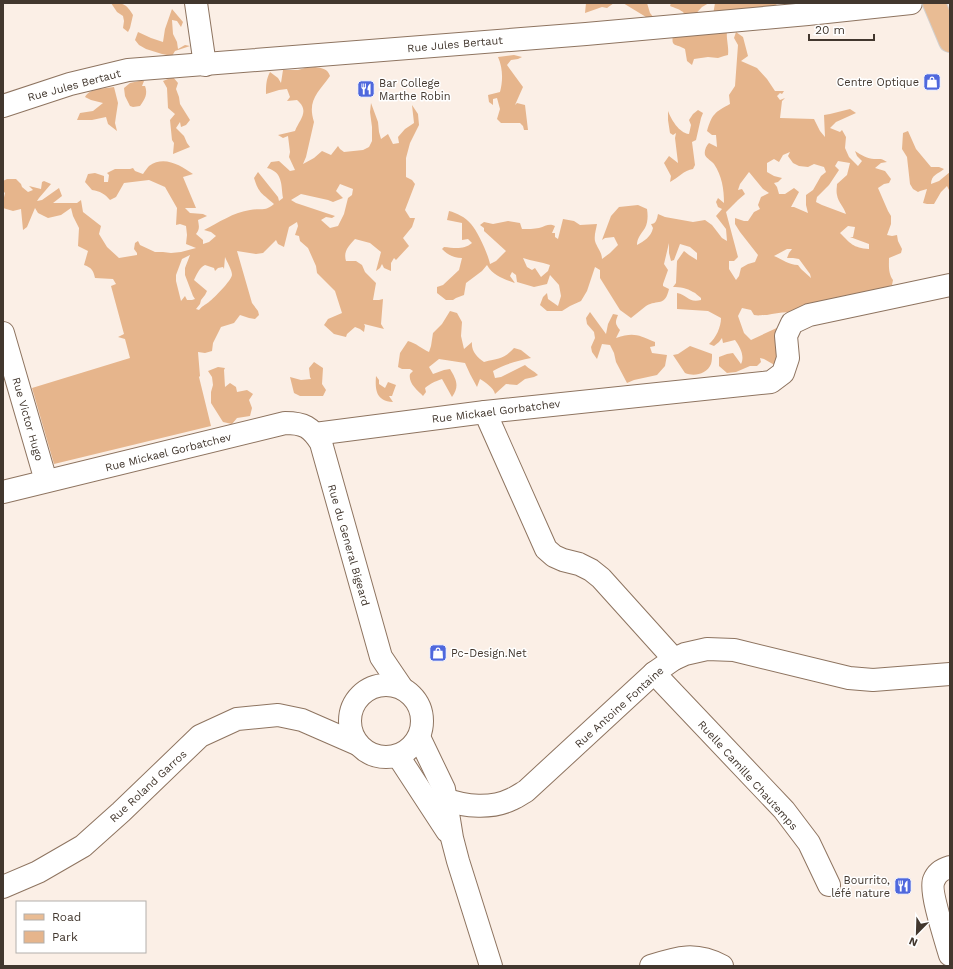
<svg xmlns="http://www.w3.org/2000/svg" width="953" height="969" font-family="'Work Sans',sans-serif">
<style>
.green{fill:#e6b58c;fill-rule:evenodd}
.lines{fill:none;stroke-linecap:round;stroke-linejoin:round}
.minor-casing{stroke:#8e7460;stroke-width:24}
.major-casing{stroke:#d2cfcd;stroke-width:24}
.minor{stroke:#fff;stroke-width:22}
.major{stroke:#e9bc94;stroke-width:22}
.labels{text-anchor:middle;stroke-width:3;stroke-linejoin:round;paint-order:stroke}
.street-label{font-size:11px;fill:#42372e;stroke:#fff}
.poi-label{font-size:11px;fill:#42372e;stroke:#fff;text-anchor:end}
</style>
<rect width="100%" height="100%" fill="#fbefe6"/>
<g class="green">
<path d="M111,3C124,3 126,4 133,15L130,28L128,32L123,28L124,21L123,16L117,12Z"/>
<polygon points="586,3 614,3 607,8 602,7 585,13"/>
<polygon points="623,3 647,3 650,13 654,18 646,17"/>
<path d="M671,3H709L702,7L689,21C684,10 680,10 670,6Z"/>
<polygon points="715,3 779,3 770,8 713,15"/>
<polygon points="172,9 183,22 181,27 177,21 172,20 173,34 177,42 178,49 185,45 190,46 175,51 172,56 162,54 146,49 139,45 135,40 138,32 151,38 163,42 165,29"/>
<path d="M727,31C726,39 729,47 728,55L724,56L718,58L708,57L694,59L692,65L687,61L685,49C675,43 671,48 673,34L699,35Z"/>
<path d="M736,32L743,37L748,56L741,61L757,68L767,79L775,91H784L782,94L780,93L777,96L780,100L785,98L782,101L780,118L814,119L820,131L825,137L824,115L830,114L850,109L856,113L836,122L830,128L840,132L842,130L846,137L845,148L849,157L858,166L862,161L857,156L855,151C861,155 868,159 874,159C881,159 881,158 887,162L881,163L875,168L885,171L891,179L889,183L884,184L878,188L888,211L891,216V224L887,235L892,236L897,235L898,241L902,249L901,253L889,258C889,265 888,273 893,280L892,285L871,293L796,313C786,311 776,313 767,315C761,315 759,316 754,315L751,310L742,308L738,316L744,333L751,340L781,326L778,367L764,359L760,358L761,362L757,366H750L736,372L727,373L719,366V357L727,354L733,353L741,364C745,356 740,347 735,340L723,343L722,338L719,342L714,346L709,344C716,338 721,327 721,318L708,311L677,309V293C688,295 688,303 701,300V298C698,296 696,293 693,292C687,288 680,287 673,287L676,283L677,261L684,251L689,255L697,260V253L690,247L680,244L674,260L671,261L669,253V243L664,264L668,270L663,284V286L669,289C665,307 658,299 646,306C641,310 636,314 631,318L620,310L600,278V270L595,267L587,291L581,301L570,306L562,311H547L540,305L543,297L547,293L548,299L558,306L561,296L559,285L550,275L547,284L534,287L517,282L516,275L512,272L510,276L515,283C504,279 493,276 487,265L482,271L466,283L464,295L456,298L453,300H446L437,293V287L443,285L459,270L462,258C454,258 448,255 442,249L444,247C454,248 464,250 472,243L468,239L462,240V223L447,220L449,211C457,213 465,217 471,224C478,232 488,254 490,264L496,261L506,251L484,231V228L480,225L484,222L493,224L508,221L520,223L522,229C528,229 534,229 539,228C546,226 549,223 555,226L552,233H555V237L558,239L563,219L574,221L580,225L597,224C596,230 594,235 595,241C597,248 602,252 602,259L610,253L618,245L614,237L605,238L602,240L611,216L619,207L638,205L647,209C648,215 648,222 645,228C641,234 637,238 637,245C644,241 651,237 653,228L651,224C656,224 657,219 658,214L665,217L693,222L705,220L712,225L722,238L727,241L726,229L716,216L722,209L718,207L716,202L718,198L724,203C724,189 722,176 714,164C712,161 707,159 705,155C704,151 706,146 709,143L717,147L716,135H712L707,131C712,114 715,112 730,104L729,95L735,86L738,45L734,38ZM790,152L788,156L793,163L799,166L808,167L814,164L824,167L826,172L821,176L813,190L806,195V205L808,213L794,207H791L799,192L794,188L785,194H779L777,187L774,183L778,182L782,178L774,176L767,172V163L774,159L779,162L783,155ZM838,161L850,163L847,175L837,184C837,187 836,191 837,195C838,202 844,207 846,214L822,205L816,202L817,197L829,185L839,170L835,166ZM749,172L763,189L769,193L761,197L758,205L760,209L754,212L748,221H744L735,218V224L740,232L758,255L755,262L748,264L741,268L739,276L736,280L729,269V261H734L738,257L726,212L738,200L745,194L742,189L738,190L740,184ZM848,226L855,227L853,237H850L869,244V249C853,248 850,243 840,233ZM787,249H792L789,253L787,258H793L799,259L810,274L811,278L801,269L798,265C789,265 782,259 774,256ZM523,258C532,261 541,262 550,265L548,271L541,277L535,268L532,270L527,267Z"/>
<path d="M514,55L522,57L518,59L511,60L507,65L523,87L515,105L517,103L525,105L528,130H524L523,126L520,123H501L497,119L500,109L497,98L493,99V105L489,102L488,95L500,92C503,81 503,68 498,57Z"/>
<path d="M315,67C322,68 328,69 330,76C318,93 307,100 314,122L306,157L303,164L314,158L322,151L331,155L338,146L340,149L344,152L363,150L369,147L372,141V127L370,112L371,103L378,122L379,132L381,139L388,134L393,144L399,143L398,137L405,129L414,123L412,105L418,114L419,125L410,143L406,158V177L412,180L415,184L405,210L410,218H415L412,227L403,238L409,246L396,260L394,258L391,263V271L384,268L382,264L380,268L376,271L381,252L370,243L355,239C349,246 343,251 346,261H356L362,265L365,272L376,283L373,300H379L383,299L381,324L384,329L364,324L365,326L364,332L360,329L355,327L347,334L346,337L334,334L324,325L328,319L342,313L335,291L317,273L316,266L308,248L300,241L299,236L295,235L298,226L297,222L289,227L284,247L278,244L276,240L263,253L256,254L237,251L252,303L258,311L259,315L255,319L249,318L240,315L234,323L221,327L213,343L212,351L205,353L198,352L200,376L199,377L211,426L54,464L32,388L130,358L125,339L118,337L124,334L111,286L116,284L113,279L95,278C93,270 92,268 84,265L88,251L78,246L79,228L73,216L71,208L61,215L48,218L38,213L35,208L27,227L23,230L21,209L13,211L3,208V202L5,193L3,191V181L7,179H16L21,184L22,187L28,192L33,190L29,186L41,189L42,182L44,181L51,184L39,198L37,201L42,200L59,188L62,196L53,203H77L81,200L83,212L101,226L99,234L107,247L119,258L137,255V253L134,249L135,243L138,241L140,245L155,252H163L171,253L181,252L196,248L186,244L187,235L186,226L180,224L176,225L177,208L165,187L149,180L124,183L116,197L110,200C105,194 100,191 92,190L85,182L88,174L95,173L104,176V182H108L109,175L107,173L115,169H130L133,168L135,171L143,174C145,171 147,168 149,166C164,155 180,165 193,174L183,177L196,208H185L190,213L203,214L207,216L198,220C199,226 200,229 196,234L203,240V244L209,242L216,236L211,232L204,230C218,223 234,212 250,210C260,208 265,212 274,204C262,193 259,194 254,178L258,172L278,197L279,201L283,198C281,185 283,172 267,168L271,162L279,161L290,171L295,170L289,157L290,152L288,136L283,138L278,135L295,131C300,119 310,111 297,100L287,101L290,97L287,89L279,90L266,94C266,85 266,80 270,72L278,78L281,83L283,70H298L305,68ZM340,184L353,189L352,195L348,198L344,214L338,226L330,228L321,220L326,217L332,218L335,216L296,203L291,200L301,194L328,200L333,202L343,198L336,191ZM190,255L185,268V275L193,296L195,299L192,300H187L185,296L181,301L176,281V275L182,259ZM225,257C227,262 232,270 232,275C231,281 214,298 209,302C205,305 202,306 199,310L196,309L200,304L201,300L205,295L207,291L194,280C197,274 199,268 205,265L214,268L215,271L218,268L223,267L224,269Z"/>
<polygon points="173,77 178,83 176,89 179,97 180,104 190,120 186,125 181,127 180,122 176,128 184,136 187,143 190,147 173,154 174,143 172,140 170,120 175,114 168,108 167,88 163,81"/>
<path d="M139,81H144L142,86H145C148,94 145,99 140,106L133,107L130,106L125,96L124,88L130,83Z"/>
<path d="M114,87L118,103L116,116L115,123L117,131L108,124L106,117L92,120H77L80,113L93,111L103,103L91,100L85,97C91,87 104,89 114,87Z"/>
<path d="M698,110L703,113L701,118L696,140L692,142L695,165L693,169C684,170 678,178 670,182L671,176L664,163L669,156L678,163L675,138L676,133L673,135L670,133L668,120V111C671,119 679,133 689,134L691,125L689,120L693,114Z"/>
<path d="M908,131L916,149L931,167H939L944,169C938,174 931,175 931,184L939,181L950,172V192L947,186L941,192L934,204H927L923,203L927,189L920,191L918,192L913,189L910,184L907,157L902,149L903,133Z"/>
<path d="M450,311L457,313L462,322L461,336L464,349L472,342C471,351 477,357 484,362C499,358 503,360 514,348L521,350L531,358C517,361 505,364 493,371L495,378L501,377L525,365C529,369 534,371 538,375L534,377L525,379L517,385L506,384L495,394C494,388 485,382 480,379L477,387L470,374L465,363L439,359L429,367L433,374L444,370L450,369C456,379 460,386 452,397L442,379C434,382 431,383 425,388L426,392L423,396C417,390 408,383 410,374L413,371L410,369H402L398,367L400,353L408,341C416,343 422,349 429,352L431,346L433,333L442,324Z"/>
<path d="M590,312L606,334L608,324L613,314L618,315C615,322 615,324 620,330L616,338C634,332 638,335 655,342V346L650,347L652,353L667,355L665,366L657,375L634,380L627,383L616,362L614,353L610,345L602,344L597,359L592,352L591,347L595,338L594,332L587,324L586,318Z"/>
<path d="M690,346L712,354C712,357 712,361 711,364C707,374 694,377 685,373L673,355L678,354Z"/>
<polygon points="314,362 323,368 322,384 326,390 323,396 300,396 294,393 290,377 301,380 311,379 310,377 309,368"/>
<polygon points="218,367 225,368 224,370 225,387 230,383 236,387 237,392 247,390 253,394 249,400 252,408 250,416 237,418 232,424 223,422 211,403 211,392 213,385 212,377 208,371"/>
<path d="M376,376L379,380V384L385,388L388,382L396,385L392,396H389L393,402C376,401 375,390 376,376Z"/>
</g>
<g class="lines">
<defs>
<g id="minor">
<polyline points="196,3 205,65"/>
<polyline points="3,106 70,84 128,70 586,34 808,14 911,3"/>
<polyline points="3,333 46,481"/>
<polyline points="485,412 546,549 554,556 563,560 579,564 591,570 601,578 674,659"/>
<polyline points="315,434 485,412 771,382 783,373 788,358 786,336 792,323 809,315 950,285"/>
<path d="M3,492L285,423C304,423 311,427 321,443L381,657L402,688"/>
<polyline points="654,673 784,810 809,843 829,885"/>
<circle cx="386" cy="721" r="36"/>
<polyline points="419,737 444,789 452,838 458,861 491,966"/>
<polyline points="398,756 447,831"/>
<path d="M445,799C465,807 492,809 512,799C517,797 521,794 526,791L654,673L674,659L685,654L707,649L734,650L849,678L873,680L950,674"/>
<path d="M950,867C943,869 937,872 934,880C929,890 946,941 950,955"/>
<polyline points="3,887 38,872 83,846 121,812 200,736 237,719 278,715 302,720 357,744"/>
<path d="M651,966C678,957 696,952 722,966"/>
</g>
<polyline id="major" points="934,3 950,41"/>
</defs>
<use href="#minor" class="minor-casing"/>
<use href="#major" class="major-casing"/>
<use href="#minor" class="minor"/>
<use href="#major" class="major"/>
</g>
<defs>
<symbol id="shop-square" viewBox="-11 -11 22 22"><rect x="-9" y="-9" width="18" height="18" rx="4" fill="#4f68dd" stroke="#fff"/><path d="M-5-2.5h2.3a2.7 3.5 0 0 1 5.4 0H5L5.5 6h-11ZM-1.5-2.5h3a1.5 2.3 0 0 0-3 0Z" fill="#fff"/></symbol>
<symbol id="restaurant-square" viewBox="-11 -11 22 22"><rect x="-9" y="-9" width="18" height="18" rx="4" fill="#4f68dd" stroke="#fff"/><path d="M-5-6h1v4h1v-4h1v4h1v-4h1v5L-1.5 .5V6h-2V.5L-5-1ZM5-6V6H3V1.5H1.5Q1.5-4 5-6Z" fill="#fff"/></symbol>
</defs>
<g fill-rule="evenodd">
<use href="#shop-square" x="922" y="72" width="20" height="20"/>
<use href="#restaurant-square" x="356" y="79" width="20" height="20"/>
<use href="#shop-square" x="428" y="643" width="20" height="20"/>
<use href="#restaurant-square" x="893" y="876" width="20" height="20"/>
</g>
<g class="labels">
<g class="street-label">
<text transform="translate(455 44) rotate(-5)" y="4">Rue Jules Bertaut</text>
<text transform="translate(74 85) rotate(-15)" y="4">Rue Jules Bertaut</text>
<text transform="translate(496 411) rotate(-7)" y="4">Rue Mickael Gorbatchev</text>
<text transform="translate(28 419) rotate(74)" y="4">Rue Victor Hugo</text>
<text transform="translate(168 452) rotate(-14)" y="4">Rue Mickael Gorbatchev</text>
<text transform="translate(349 545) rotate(74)" y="4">Rue du General Bigeard</text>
<text transform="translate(619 707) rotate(-42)" y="4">Rue Antoine Fontaine</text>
<text transform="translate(748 775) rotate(48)" y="4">Ruelle Camille Chautemps</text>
<text transform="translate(148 786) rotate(-43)" y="4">Rue Roland Garros</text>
</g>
<g class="poi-label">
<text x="919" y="86">Centre Optique</text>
<text x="379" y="87" text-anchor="start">Bar College<tspan x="379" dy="13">Marthe Robin</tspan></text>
<text x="451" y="657" text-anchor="start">Pc-Design.Net</text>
<text x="890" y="884">Bourrito,<tspan x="890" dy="13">léfé nature</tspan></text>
</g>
</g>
<rect width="953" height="969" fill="none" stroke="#42372e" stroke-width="8"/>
<rect x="16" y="901" width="130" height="52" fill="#ffffff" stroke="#b3afab"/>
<rect x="24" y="914" width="20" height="6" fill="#e9bc94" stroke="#b3afab"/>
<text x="52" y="921" font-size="12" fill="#42372e">Road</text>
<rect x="24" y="931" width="20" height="12" fill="#e6b58c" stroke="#b3afab"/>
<text x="52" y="941" font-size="12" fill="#42372e">Park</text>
<g transform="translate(917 933) rotate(203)" stroke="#ffffff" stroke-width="3" paint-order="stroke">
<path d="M0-3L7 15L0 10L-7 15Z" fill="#42372e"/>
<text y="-6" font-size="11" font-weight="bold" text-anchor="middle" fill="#42372e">N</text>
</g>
<path d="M809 34v6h65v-6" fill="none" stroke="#42372e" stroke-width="2"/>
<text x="815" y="34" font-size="12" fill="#42372e" stroke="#ffffff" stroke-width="3" paint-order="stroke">20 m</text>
</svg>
